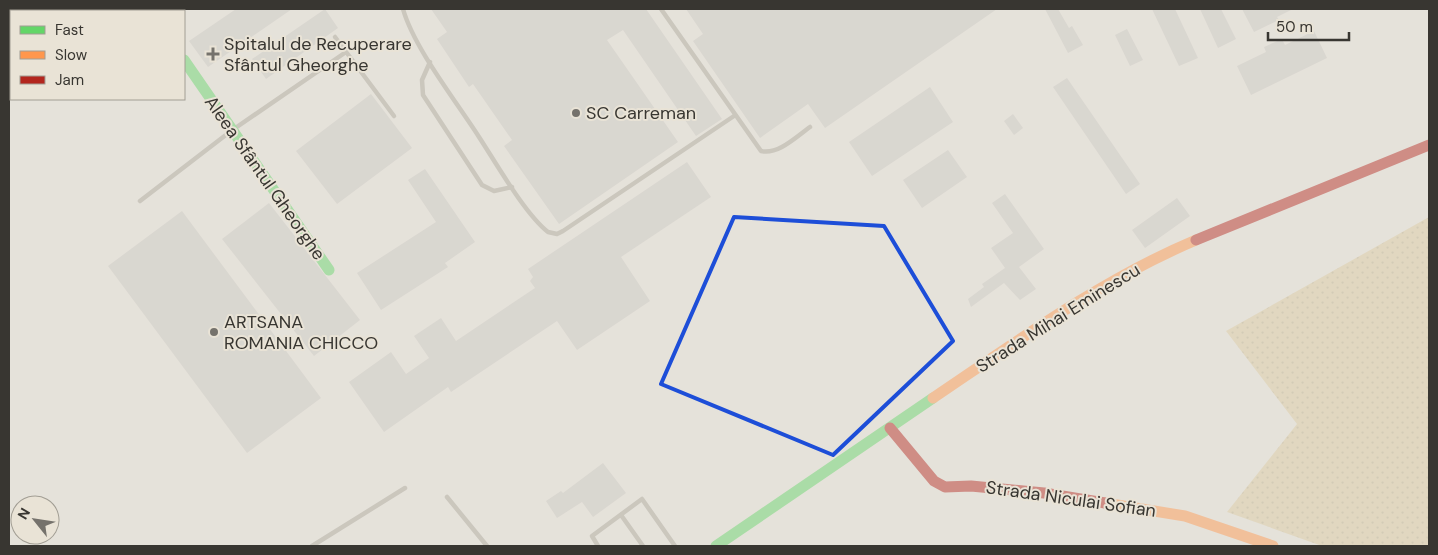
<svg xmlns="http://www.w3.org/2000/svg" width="1438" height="555" font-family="'DM Sans',sans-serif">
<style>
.grass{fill:url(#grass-dots)}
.building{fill:#cbc9c3}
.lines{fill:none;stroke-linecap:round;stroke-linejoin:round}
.lane{stroke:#aaa69a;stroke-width:4.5}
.street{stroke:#aaa69a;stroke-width:9}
.fast{stroke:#63d668;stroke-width:11}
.slow{stroke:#ff974d;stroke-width:11}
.jam{stroke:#b3261e;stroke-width:11}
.marked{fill:none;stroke:#1d4ed8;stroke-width:4;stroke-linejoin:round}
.poi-dot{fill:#75726c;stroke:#e9e3d6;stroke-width:2}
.labels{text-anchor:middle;stroke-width:4;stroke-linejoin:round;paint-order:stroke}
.poi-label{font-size:18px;fill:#383631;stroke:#e9e3d6;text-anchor:start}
.street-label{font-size:18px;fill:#383631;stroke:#e9e3d6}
</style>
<defs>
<pattern id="grass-dots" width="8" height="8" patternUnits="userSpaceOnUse" patternTransform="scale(1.25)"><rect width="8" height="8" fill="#dbcba1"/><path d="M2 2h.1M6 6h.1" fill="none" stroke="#bdaf8b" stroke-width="1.8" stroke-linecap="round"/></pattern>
</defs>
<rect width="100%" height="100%" fill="#e5e2da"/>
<polygon class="grass" points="1429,217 1429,546 1322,546 1227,512 1297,424 1226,331"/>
<g class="building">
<polygon points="236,9 292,9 208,67 189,41"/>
<polygon points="325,9 338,28 266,79 252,59"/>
<polygon points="431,9 646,9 722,119 696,136 623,30 607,40 678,142 559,224 504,146 512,140 473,84 469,87 437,39 447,32"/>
<polygon points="686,9 997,9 825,128 808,104 760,138 693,41 703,34"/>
<polygon points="1045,9 1058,9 1069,28 1072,26 1083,45 1068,53"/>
<polygon points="1152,9 1175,9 1198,58 1179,66"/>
<polygon points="1200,9 1221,9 1236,39 1218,48"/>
<polygon points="1242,9 1293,9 1277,17 1279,20 1254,32"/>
<polygon points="1127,29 1143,60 1130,66 1115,35"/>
<polygon points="1314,31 1327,58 1251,95 1237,66 1266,52 1264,47 1282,39 1285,45"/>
<polygon points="1067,78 1140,184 1126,194 1053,87"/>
<polygon points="930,87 953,122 872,176 849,142"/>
<polygon points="371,94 412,148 337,204 296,151"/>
<polygon points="1013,114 1023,128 1014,135 1004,121"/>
<polygon points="948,150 967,177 922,208 903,180"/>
<polygon points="687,162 711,197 621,257 650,301 577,350 557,321 451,392 448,387 384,432 349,382 391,352 406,374 429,358 414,336 441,318 456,341 535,288 530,281 533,277 528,269"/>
<polygon points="425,169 475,242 445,263 448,267 381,310 357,273 436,222 408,180"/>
<polygon points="1005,194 1044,249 1019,267 1036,289 1020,300 1004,283 971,307 968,299 984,287 982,284 1005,268 991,248 1013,233 992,203"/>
<polygon points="1177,198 1190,216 1145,248 1132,230"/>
<polygon points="269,203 360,320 314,356 222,239"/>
<polygon points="182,211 321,398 247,453 108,266"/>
<polygon points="603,463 626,493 593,517 582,502 557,518 546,501 561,491 563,493"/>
</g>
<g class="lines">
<g class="lane">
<path d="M403,9C414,48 456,101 479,137C496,163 525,214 548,232L557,234L563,231L734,116"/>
<path d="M661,9L761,151C778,155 796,137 810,127"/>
<polyline points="335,37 394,116"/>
<polyline points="430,62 422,80 423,95 482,185 494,191 512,187"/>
<polyline points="140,201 231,131 346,52"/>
<polyline points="447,497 487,546"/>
<polyline points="621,515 643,546"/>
<polyline points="312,546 405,488"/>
<polyline points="598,546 592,536 642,499 675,546"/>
</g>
<polyline class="street" points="150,9 152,11"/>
<g class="fast">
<polyline points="184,60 329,270"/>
<polyline points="716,546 933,398"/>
</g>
<g class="slow">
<path d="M933,398C1016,342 1103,279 1196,240"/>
<polyline points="1105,503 1185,516 1273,546"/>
</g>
<g class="jam">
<polyline points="1196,240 1429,145"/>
<polyline points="890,428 934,481 945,487 971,486 1044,493 1105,503"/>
</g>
</g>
<path d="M0 0H1438V555H0ZM734,217L884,226L953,341L833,455L661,384Z" fill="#e5e2da" fill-opacity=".55" fill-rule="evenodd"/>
<path class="marked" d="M734,217L884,226L953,341L833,455L661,384Z"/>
<g class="poi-dot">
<path d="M210.5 46.5h5v5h5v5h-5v5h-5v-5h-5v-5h5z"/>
<circle cx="576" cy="113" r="5"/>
<circle cx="214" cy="332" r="5"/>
</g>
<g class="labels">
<g class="poi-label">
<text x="224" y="50">Spitalul de Recuperare<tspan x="224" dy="21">Sfântul Gheorghe</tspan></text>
<text x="586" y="119">SC Carreman</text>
<text x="224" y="328">ARTSANA<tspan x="224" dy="21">ROMANIA CHICCO</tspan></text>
</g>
<g class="street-label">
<text transform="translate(265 178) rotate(55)" y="6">Aleea Sfântul Gheorghe</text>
<text transform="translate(1058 318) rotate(-32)" y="6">Strada Mihai Eminescu</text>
<text transform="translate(1071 499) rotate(8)" y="6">Strada Niculai Sofian</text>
</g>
</g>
<rect width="1438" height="555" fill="none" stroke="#383631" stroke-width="20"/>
<rect x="10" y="10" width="175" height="90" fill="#e9e3d6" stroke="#a29e94"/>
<rect x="20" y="26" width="25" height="8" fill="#63d668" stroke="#a29e94"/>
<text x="55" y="35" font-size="15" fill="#383631">Fast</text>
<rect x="20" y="51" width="25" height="8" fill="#ff974d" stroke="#a29e94"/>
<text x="55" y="60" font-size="15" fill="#383631">Slow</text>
<rect x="20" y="76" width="25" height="8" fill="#b3261e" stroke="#a29e94"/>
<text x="55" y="85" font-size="15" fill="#383631">Jam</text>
<g transform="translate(35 520) rotate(300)"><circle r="24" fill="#e9e3d6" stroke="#a29e94"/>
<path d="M0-4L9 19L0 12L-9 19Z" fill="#75726c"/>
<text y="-8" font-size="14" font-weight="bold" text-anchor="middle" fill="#383631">N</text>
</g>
<path d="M1268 32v8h81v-8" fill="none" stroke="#383631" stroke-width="2.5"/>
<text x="1276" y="32" font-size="15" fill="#383631" stroke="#e9e3d6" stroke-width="4" paint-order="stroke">50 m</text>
</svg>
